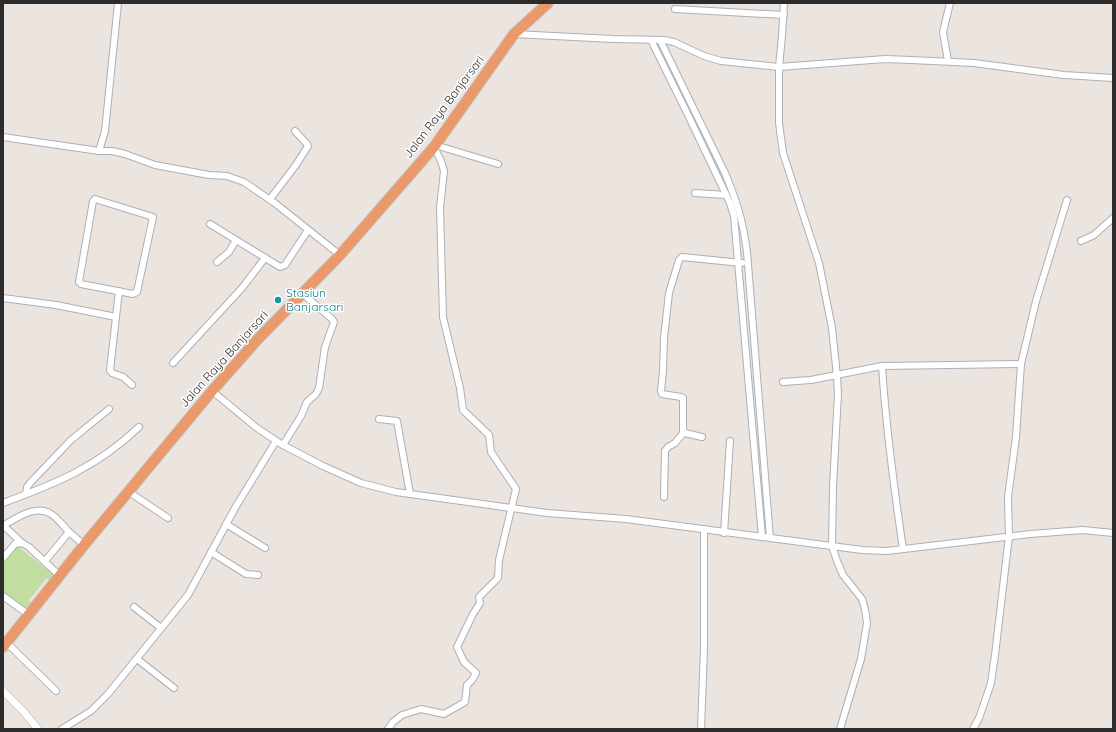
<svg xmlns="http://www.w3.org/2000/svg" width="1116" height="732" font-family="Quicksand,sans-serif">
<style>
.green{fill:#c2dda1}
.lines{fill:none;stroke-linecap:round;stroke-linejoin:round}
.minor-casing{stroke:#acb0b7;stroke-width:8}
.tertiary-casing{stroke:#acb0b7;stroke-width:8}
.trunk-casing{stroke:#c4c4c4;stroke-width:12}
.minor{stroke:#fff;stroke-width:6}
.tertiary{stroke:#fff;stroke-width:7}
.trunk{stroke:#ea9a6a;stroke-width:10}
.culture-dot{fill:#0f9aa8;stroke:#fff;stroke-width:1.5}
.labels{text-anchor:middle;stroke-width:3;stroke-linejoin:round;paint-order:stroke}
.street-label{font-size:12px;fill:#2c2c2c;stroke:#fff}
.culture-label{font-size:12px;fill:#0d838f;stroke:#fff;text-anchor:start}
</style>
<rect width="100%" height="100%" fill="#ece4df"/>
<polygon class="green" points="16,547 19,547 55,576 51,581 47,578 29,600 33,604 28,610 3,592 3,564"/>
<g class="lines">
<defs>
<g id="minor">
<polyline points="784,3 782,36 779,67 779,123 783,153 819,263 832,328 837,376 838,394 833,486 832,546 837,561 843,575 862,599 865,609 867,623 861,659 840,729"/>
<polyline points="675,9 784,15"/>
<polyline points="514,34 613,39 664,40 674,42 704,56 721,61 779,67 885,59 911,60 974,63 1064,75 1113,78"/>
<polyline points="651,40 689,117 730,203 734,216 762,537"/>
<path d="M660,40L725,173C737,202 743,221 747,252L770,538"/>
<polyline points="948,61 943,32 950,3"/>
<polyline points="3,137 99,151 112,151 125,154 155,165 209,175 227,176 244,182 276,204 340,255"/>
<polyline points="435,145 498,164"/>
<polyline points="99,151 105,131 118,3"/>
<polyline points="695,193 726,195"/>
<polygon points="95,199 153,217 137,292 133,294 81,284 79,282 93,201"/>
<polyline points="270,199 296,165 308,146 307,144 295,131"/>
<polyline points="210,224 280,267 285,265 308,230"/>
<polyline points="1081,241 1094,235 1113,218"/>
<polyline points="217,262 229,252 236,240"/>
<polyline points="3,298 56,305 116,317 110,370 112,373 123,377 132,385"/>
<polyline points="116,317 119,291"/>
<polyline points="173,363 242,288 265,258"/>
<path d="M882,366C886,428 894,488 903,549"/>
<polyline points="783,382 811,380 882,366 1021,364"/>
<polyline points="212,391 257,428 281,444 323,466 361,483 396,492 547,513 626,519 862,550 887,551 1030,534 1083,530 1113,533"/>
<polyline points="379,419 397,421 410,494"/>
<polyline points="702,437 685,433 683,431 683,398 681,397 662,394 661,391 663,371 664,338 669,293 679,260 682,257 742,263"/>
<polyline points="283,445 301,416 307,402 316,394 319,388 325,347 334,322 332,319 302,293"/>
<polyline points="129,492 168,518"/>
<polyline points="26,494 27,487 30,483 71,440 109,409"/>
<polyline points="664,497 665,451 668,447 675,443 684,432"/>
<path d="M3,503C57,483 97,467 139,427"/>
<polyline points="226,524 265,548"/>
<polyline points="3,525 22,543"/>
<path d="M4,525C17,518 36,504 51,514C58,518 63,526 69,532"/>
<polyline points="724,533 730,441"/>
<polyline points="211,552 246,574 258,575"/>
<polyline points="3,558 15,544 22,543 29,547 60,576"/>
<polyline points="45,561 69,532 84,545"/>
<polyline points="3,596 29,615"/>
<polyline points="134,607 161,628"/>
<polyline points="7,643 56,691"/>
<polyline points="137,659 174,688"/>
<polyline points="62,729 91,711 108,694 188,595 235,508 276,441"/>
<polyline points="388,729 393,722 402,715 421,709 444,714 465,702 467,685 472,680 476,673 464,662 457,647 473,614 480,603 479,597 498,578 499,560 516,489 491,452 489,435 463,410 460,388 443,317 440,208 444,171 441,161 434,147"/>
<polyline points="701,729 704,648 704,530"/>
<polyline points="973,729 979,718 985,701 991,683 995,655 1009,536 1008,497 1016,437 1021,364 1036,301 1067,200"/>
</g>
<polyline id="tertiary" points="3,691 23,711 38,729"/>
<polyline id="trunk" points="3,647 84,545 212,391 257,340 340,255 434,147 514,34 548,3"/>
</defs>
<use href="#minor" class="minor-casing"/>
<use href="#tertiary" class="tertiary-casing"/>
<use href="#trunk" class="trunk-casing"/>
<use href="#minor" class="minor"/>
<use href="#tertiary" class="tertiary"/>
<use href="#trunk" class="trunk"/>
</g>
<circle class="culture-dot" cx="278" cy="300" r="4"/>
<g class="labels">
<g class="street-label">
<text transform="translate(444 107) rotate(-53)" y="4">Jalan Raya Banjarsari</text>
<text transform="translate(224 359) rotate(-48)" y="4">Jalan Raya Banjarsari</text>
</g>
<g class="culture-label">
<text x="286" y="297">Stasiun<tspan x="286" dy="14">Banjarsari</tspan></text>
</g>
</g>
<rect width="1116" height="732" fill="none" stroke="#2c2c2c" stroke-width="8"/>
</svg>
